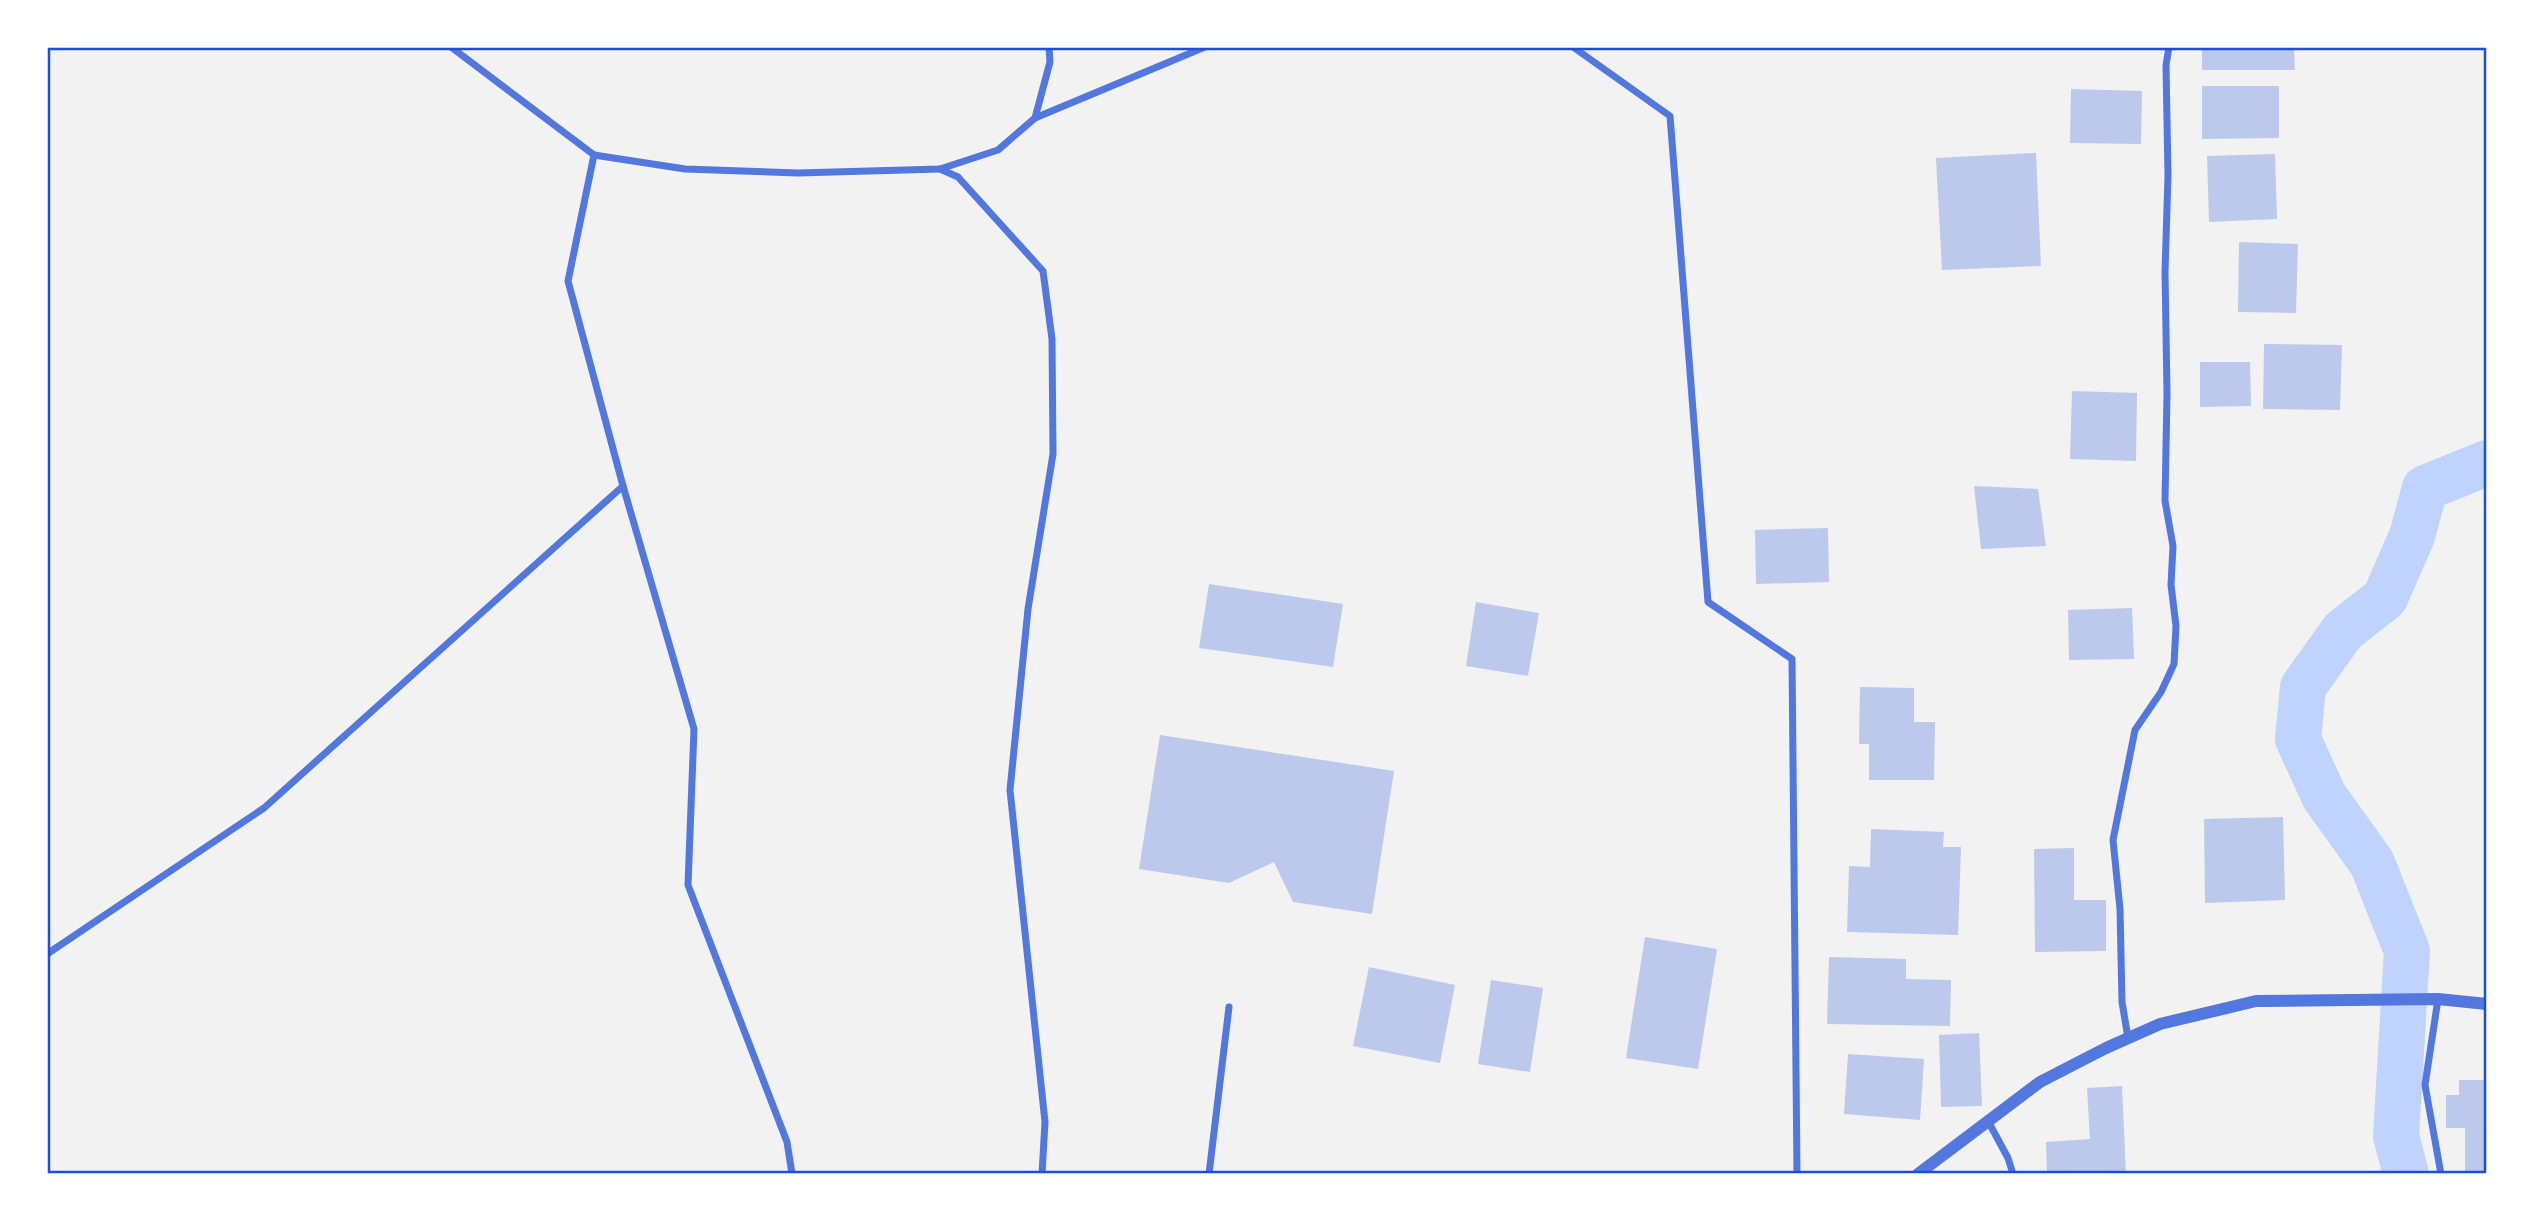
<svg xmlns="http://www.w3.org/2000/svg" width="2534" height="1221" font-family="Mulish,sans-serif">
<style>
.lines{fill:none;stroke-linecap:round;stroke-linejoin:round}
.canal{stroke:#bfd3fe;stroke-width:46}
.building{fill:#bdc9ec}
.minor{stroke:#5277de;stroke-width:7}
.tertiary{stroke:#5277de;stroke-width:12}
.neatline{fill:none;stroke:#1d4ed8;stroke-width:2.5}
</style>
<rect width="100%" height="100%" fill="#f2f2f2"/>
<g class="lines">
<polyline class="canal" points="2406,1174 2396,1136 2407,951 2372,863 2324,796 2298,739 2303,687 2343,631 2385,598 2412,536 2425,488 2487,463"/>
</g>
<g class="building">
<polygon points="2202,47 2294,47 2295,70 2202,70"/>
<polygon points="2202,86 2279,86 2279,138 2202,139"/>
<polygon points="2071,89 2142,91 2141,144 2070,143"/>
<polygon points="2036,153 2041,266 1942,270 1936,158"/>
<polygon points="2275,154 2277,219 2209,222 2207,156"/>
<polygon points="2239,242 2298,244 2296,313 2238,312"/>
<polygon points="2264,344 2342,345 2340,410 2263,409"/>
<polygon points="2200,362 2250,362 2251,406 2200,407"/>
<polygon points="2072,391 2137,393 2136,461 2070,459"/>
<polygon points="1974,486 2038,489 2046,546 1981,549"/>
<polygon points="1828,528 1829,582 1756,584 1755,530"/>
<polygon points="1209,584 1343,604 1333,667 1199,648"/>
<polygon points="1476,602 1539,613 1528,676 1466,666"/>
<polygon points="2132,608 2134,659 2069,660 2068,610"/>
<polygon points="1860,687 1914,688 1914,722 1935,722 1934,780 1869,780 1869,744 1859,744"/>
<polygon points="1160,735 1394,771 1372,914 1293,902 1274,862 1229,883 1139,869"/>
<polygon points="2283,817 2285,900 2205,903 2204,819"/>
<polygon points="1871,829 1944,832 1943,847 1961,847 1958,935 1847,932 1849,866 1870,867"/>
<polygon points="2074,848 2074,900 2106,900 2106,951 2035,952 2034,849"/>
<polygon points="1645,937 1717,949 1698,1069 1626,1058"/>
<polygon points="1829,957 1906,959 1906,979 1951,980 1950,1026 1827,1024"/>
<polygon points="1369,967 1455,985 1440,1063 1353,1046"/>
<polygon points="1491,980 1543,988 1530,1072 1478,1064"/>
<polygon points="1979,1033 1982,1106 1941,1107 1939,1035"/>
<polygon points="1848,1054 1924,1059 1920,1120 1844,1114"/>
<polygon points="2459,1080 2487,1080 2487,1174 2465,1174 2465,1128 2446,1128 2446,1095 2459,1095"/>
<polygon points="2122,1086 2126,1174 2047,1174 2046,1142 2090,1139 2087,1088"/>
</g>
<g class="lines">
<g class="minor">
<polyline points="451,47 594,155 568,281 623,486 694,729 688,885 787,1142 792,1174"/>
<polyline points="1573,47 1670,116 1708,602 1792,659 1797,1174"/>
<polyline points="1035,118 1205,47"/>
<polyline points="594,155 685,169 798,173 940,169 998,150 1035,118 1050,62 1049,47"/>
<polyline points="940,169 958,177 1043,271 1052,339 1053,454 1028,609 1010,790 1045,1122 1042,1174"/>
<polyline points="47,954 264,808 623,486"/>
<polyline points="2438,999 2425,1085 2441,1174"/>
<polyline points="2128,1038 2122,1002 2120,909 2113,840 2135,730 2161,692 2174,664 2176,626 2171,585 2173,546 2165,501 2167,393 2165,272 2168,176 2166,65 2169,47"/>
<polyline points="1988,1121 2008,1158 2013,1174"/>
<polyline points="1209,1174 1229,1007"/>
</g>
<polyline class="tertiary" points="1918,1174 2040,1082 2106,1048 2160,1024 2256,1001 2438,999 2487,1004"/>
</g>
<rect width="2534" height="1221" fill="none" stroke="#ffffff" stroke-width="98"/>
<rect x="49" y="49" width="2436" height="1123" class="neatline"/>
</svg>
